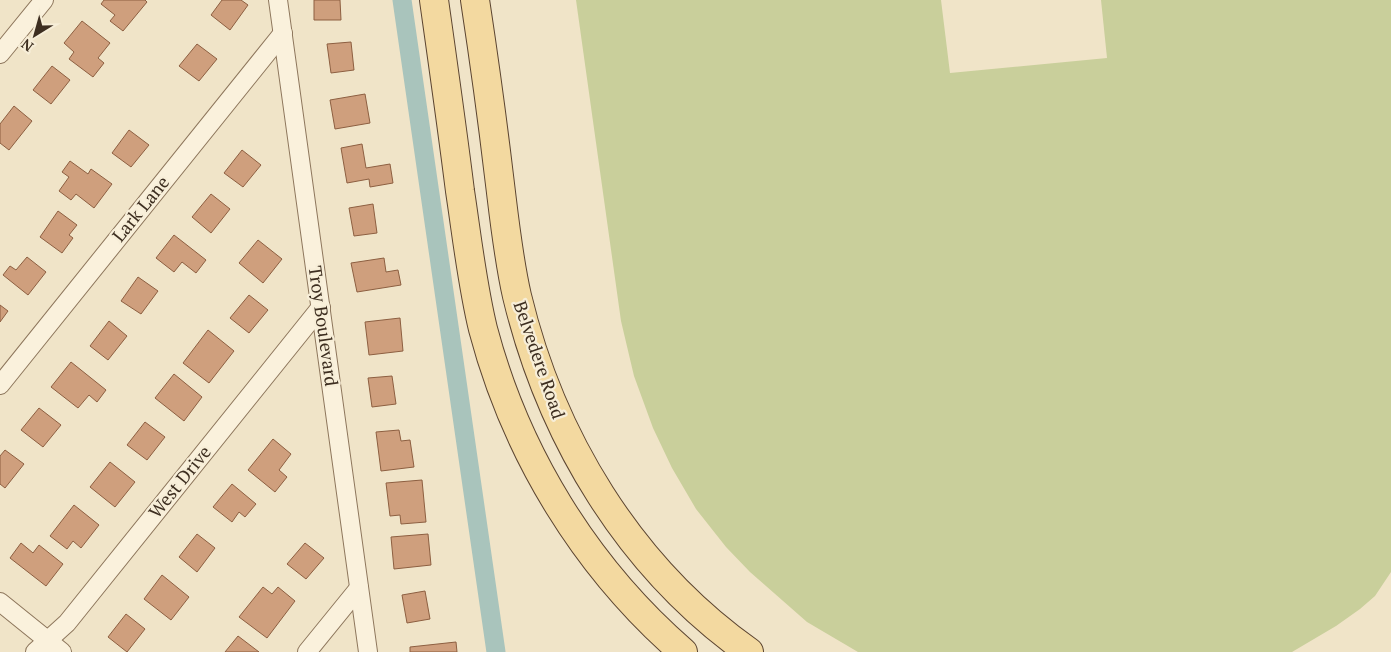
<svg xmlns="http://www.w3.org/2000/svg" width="1391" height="652" font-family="'PT Serif',serif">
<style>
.green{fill:#c9cf9b}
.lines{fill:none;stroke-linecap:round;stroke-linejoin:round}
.canal{stroke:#a9c4bc;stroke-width:19}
.building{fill:#cf9f7d;stroke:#8d5f41}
.minor-casing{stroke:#8d765c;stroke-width:20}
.primary-casing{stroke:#5b4430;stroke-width:30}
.minor{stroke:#faf1dc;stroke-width:18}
.primary{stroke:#f3d9a0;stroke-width:28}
.labels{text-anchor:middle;stroke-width:4.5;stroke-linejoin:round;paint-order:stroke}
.street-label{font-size:18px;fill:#3d2e20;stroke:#f7eed8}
</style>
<rect width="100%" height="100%" fill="#f0e4c8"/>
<polygon class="green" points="576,0 941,0 950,73 1107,58 1101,0 1391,0 1391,572 1375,596 1360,609 1336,626 1292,652 858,652 807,622 750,572 726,547 696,509 672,468 653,428 634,376 621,321"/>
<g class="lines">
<polyline class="canal" points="402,0 496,652"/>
</g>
<g class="building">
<polygon points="104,0 145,0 147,2 123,31 110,21 115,15 101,4"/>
<polygon points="222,0 241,0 248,5 230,30 211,15"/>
<polygon points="314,0 340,0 341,20 314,20"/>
<polygon points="82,21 110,43 98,58 104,63 93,77 69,59 74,52 64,43"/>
<polygon points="351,42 354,70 331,73 327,44"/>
<polygon points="197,44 217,59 199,81 179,66"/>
<polygon points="52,66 70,80 51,104 33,90"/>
<polygon points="365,94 370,123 335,129 330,100"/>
<polygon points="14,106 32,121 9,150 0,143 0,124"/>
<polygon points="129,130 149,145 131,167 112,153"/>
<polygon points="362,144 366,168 390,164 393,183 370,187 369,179 347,183 341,148"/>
<polygon points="242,150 261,165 243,187 224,173"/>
<polygon points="70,161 88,174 91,169 112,184 94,208 76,194 71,200 59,191 69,177 62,172"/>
<polygon points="211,194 230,209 211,233 192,217"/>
<polygon points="373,204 377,233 354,236 349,208"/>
<polygon points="58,211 77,225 69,235 73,238 62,253 40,237"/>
<polygon points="174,235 206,260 196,273 182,262 174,272 156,258"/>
<polygon points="258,240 282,259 263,283 239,263"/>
<polygon points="27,257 46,272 28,295 3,275 10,266 16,270"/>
<polygon points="384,258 386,272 398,270 401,285 357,292 351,263"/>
<polygon points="138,277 158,291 141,314 121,301"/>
<polygon points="249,295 268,310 249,333 230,318"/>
<polygon points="0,305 8,311 0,322"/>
<polygon points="400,318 403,351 369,355 365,322"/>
<polygon points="109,321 127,336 108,360 90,346"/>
<polygon points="208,330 234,351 209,383 183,363"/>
<polygon points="71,362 106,390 97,402 89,395 78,408 51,387"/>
<polygon points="174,374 202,397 184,421 155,398"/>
<polygon points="392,376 396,404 372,407 368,378"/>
<polygon points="39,408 61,425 43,447 21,430"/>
<polygon points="145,422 165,437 147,460 127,445"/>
<polygon points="399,430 401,441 410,440 414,467 381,471 376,432"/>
<polygon points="273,439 291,454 279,470 287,477 275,492 248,470"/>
<polygon points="5,450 24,464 5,488 0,484 0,456"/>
<polygon points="110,462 135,482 115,507 90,487"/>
<polygon points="422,480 426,522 401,524 400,515 390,516 386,483"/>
<polygon points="232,484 256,504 245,517 239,512 232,522 213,507"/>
<polygon points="74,505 99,525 81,548 73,541 67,549 50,536"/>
<polygon points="197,534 215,548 197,572 179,557"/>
<polygon points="428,534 431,565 394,569 391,537"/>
<polygon points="21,543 33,553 39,545 63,564 46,586 10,558"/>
<polygon points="305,543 324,558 306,579 287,564"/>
<polygon points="162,575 189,597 171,620 144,599"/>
<polygon points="263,587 272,594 278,587 295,601 267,638 239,617"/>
<polygon points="425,591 430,619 407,623 402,595"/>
<polygon points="126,614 145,629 127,652 108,637"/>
<polygon points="238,636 259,652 225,652"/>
<polygon points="456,642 457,652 410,652 410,647"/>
</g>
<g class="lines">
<defs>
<g id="minor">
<polyline points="278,0 368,652"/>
<polyline points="0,54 44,0"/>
<polyline points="0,385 283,33"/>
<polyline points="0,602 62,652"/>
<polyline points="35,652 67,623 321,307"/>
<polyline points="307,652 359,588"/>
</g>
<g id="primary">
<path d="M434,0C443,64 452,127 460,191C467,237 472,284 483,329C516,454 586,568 683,652"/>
<path d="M475,0C484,59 492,117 499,176C504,216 508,257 517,296C551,437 629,567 749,652"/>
</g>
</defs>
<use href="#minor" class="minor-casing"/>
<use href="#primary" class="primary-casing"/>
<use href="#minor" class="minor"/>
<use href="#primary" class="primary"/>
</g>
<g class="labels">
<g class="street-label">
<text transform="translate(141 209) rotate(-51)" y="6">Lark Lane</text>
<text transform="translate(323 326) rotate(82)" y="6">Troy Boulevard</text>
<text transform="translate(539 360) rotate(71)" y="6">Belvedere Road</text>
<text transform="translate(180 482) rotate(-51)" y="6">West Drive</text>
</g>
</g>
<g transform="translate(35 35) rotate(217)" stroke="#f7eed8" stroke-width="4" paint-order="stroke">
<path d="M0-4L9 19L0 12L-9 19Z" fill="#3d2e20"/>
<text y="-8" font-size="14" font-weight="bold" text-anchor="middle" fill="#3d2e20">N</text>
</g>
</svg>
